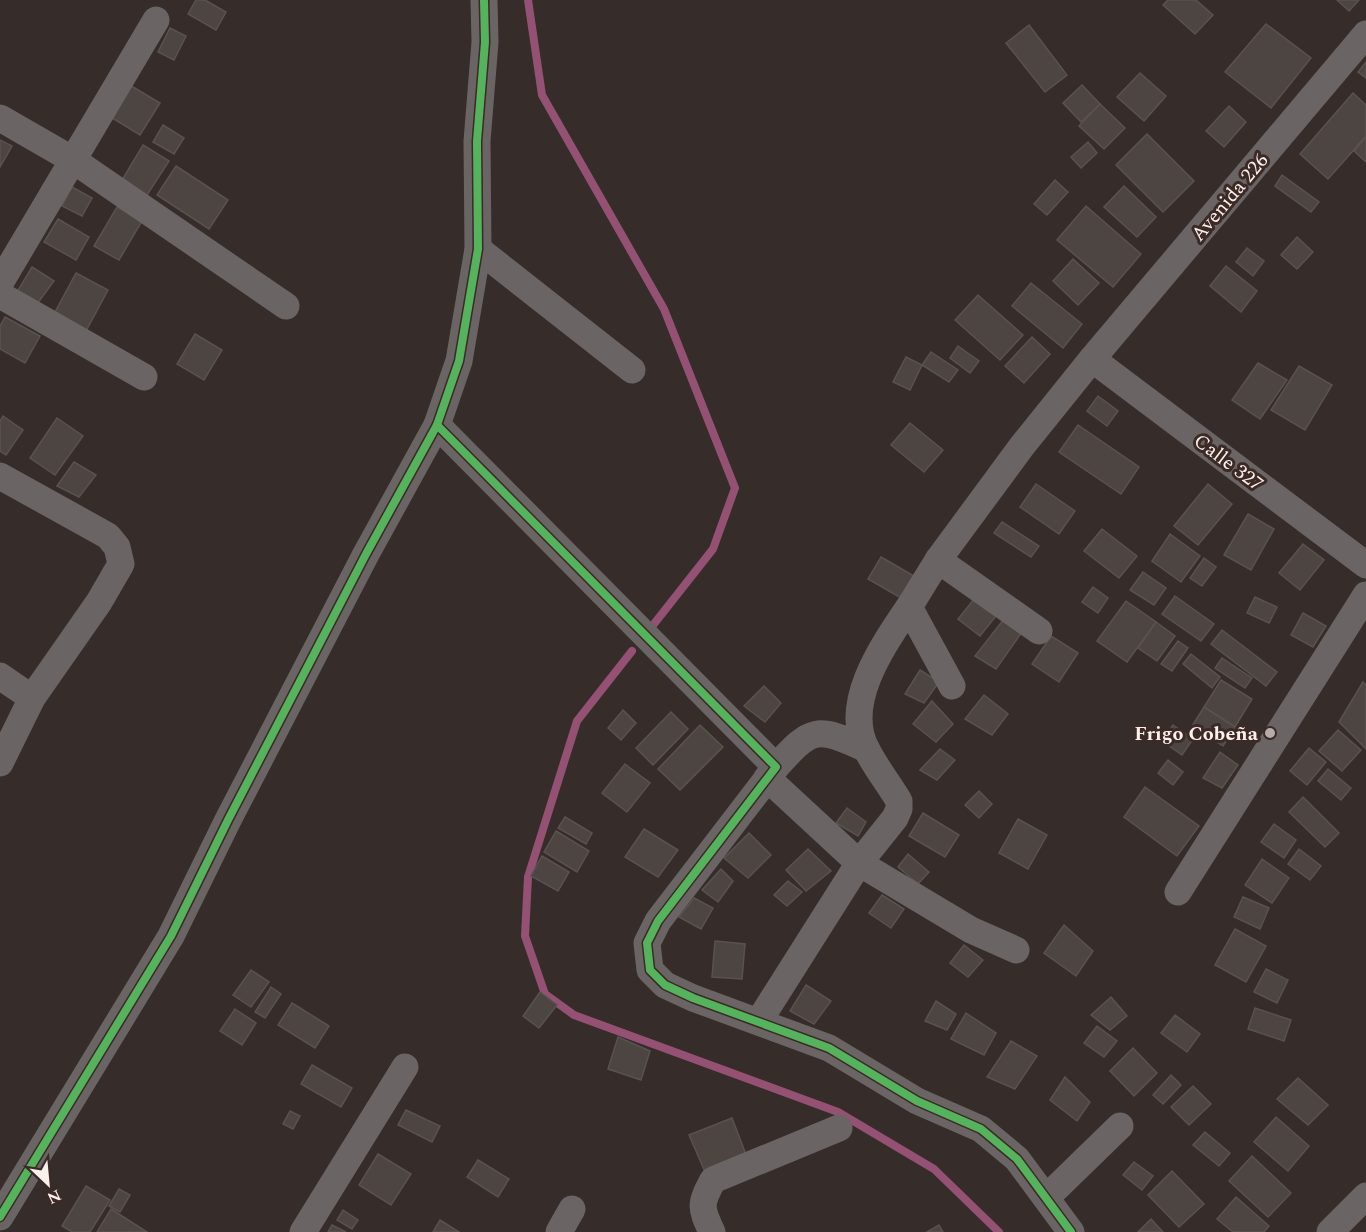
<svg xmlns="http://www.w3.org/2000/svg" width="1366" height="1232" font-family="Spectral,serif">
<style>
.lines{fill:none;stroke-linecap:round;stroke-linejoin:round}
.stream{stroke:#955173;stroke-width:8}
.building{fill:#4c4541;stroke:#59524e;stroke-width:1.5}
.minor{stroke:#6a6465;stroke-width:27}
.cycleway-casing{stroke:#3b2a25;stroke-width:11}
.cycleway{stroke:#56b35d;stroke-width:8}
.poi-dot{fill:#b7aca9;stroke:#3b2a25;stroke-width:2}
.labels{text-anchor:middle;stroke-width:6;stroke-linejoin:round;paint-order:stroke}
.street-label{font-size:20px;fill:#fcf0ed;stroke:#3b2a25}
.poi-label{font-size:20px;font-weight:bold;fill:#fcf0ed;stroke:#3b2a25;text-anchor:end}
</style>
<rect width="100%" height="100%" fill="#362d2a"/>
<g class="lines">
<g class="stream">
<polyline points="528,0 542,95 664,309 735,488 713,549 650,629"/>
<polyline points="632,651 577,721 528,877 525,936 545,994 574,1015 838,1112 934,1169 999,1232"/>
</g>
</g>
<g class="building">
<polygon points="196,0 205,0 226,12 216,30 188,14"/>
<polygon points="1168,0 1196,0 1213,15 1195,34 1163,5"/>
<polygon points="1337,0 1359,0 1349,11"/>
<polygon points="1266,24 1311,58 1271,108 1225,72"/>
<polygon points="1029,25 1067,75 1045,92 1006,43"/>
<polygon points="170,28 186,36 174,60 158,52"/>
<polygon points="1366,62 1366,78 1358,72"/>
<polygon points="1140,73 1166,96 1144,121 1117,97"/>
<polygon points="123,81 160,103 140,135 104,113"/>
<polygon points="1082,85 1100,104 1081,122 1063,103"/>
<polygon points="1353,93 1366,105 1366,136 1328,179 1300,154"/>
<polygon points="1100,104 1125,128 1104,149 1079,126"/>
<polygon points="1229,106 1246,122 1224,147 1206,131"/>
<polygon points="163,125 184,138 174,154 153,142"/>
<polygon points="1147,134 1194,181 1163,212 1116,165"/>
<polygon points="1366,137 1366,162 1354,151"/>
<polygon points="0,140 12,146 0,167"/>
<polygon points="1088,142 1097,153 1081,168 1071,157"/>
<polygon points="143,145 169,161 147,195 122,180"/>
<polygon points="176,166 228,200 209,229 157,195"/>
<polygon points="1282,175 1319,202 1311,212 1275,186"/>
<polygon points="1055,180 1068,192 1047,215 1034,204"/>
<polygon points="1124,186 1156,217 1137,237 1104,207"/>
<polygon points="72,187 92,198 82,216 62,206"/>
<polygon points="1086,206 1141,254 1113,287 1057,240"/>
<polygon points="117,207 142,221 119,260 94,246"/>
<polygon points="58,219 89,237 76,260 44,242"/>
<polygon points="1297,237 1313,252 1297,269 1281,255"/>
<polygon points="1247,248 1264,261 1253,276 1236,262"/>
<polygon points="1073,259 1099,283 1078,305 1053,281"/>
<polygon points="1226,266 1257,291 1241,312 1210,286"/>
<polygon points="32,267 54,281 37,304 17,292"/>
<polygon points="76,273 108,290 86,331 54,314"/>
<polygon points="1031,283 1082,324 1063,348 1012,306"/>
<polygon points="978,295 1023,335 1000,360 955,320"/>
<polygon points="5,317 40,336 25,363 0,349 0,326"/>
<polygon points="195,334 222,350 204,380 177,364"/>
<polygon points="1032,337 1050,354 1024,383 1005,366"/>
<polygon points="958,346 979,361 970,373 950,358"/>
<polygon points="931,352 958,370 949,382 922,365"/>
<polygon points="906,357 922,365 910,390 893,382"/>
<polygon points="1258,363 1287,380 1260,419 1232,400"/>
<polygon points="1299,366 1332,385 1305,430 1271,410"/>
<polygon points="1098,396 1118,411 1107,426 1087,411"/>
<polygon points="3,416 23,430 6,455 0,451 0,421"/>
<polygon points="57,418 83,436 55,475 30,458"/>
<polygon points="910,423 943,450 924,472 891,445"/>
<polygon points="1078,425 1139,467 1121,494 1059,452"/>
<polygon points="74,462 96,475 79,497 57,486"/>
<polygon points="1036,484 1075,511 1059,534 1020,507"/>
<polygon points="1208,484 1232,504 1198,545 1174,526"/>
<polygon points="1248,514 1274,529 1251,570 1224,555"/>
<polygon points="1002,522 1039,546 1031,557 994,533"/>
<polygon points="1102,529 1137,556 1119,578 1084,551"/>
<polygon points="1170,534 1200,556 1181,582 1152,561"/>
<polygon points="1303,544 1324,560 1300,590 1279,573"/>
<polygon points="881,557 914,576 901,598 868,579"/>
<polygon points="1204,558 1216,567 1202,586 1190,578"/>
<polygon points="1143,572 1166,588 1154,605 1130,590"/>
<polygon points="1093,587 1108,598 1098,613 1082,602"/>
<polygon points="978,594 1000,611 980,636 958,619"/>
<polygon points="1175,596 1214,624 1201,641 1162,614"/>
<polygon points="1255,597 1277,607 1269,623 1247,613"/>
<polygon points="1126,601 1156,622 1127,662 1097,641"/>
<polygon points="1303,613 1326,626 1313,647 1291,635"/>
<polygon points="1004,619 1022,632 996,669 975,656"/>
<polygon points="1156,622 1175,636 1157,661 1138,648"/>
<polygon points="1222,630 1277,672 1266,686 1211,644"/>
<polygon points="1051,636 1078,653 1059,682 1032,664"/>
<polygon points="1178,641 1188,648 1172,671 1161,664"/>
<polygon points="1191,654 1220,677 1212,688 1183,664"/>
<polygon points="1222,658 1252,678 1245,688 1215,668"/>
<polygon points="920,670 939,682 924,703 905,694"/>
<polygon points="1221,680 1252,699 1235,727 1204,707"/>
<polygon points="1363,682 1366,685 1366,749 1339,722"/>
<polygon points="764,686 781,703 765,722 744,706"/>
<polygon points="984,695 1008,714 992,735 965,719"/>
<polygon points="932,701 953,724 936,742 913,724"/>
<polygon points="1204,707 1235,727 1223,746 1192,726"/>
<polygon points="623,710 636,723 621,740 608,728"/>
<polygon points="671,712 688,729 653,765 636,748"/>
<polygon points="700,725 723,747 680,790 658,769"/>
<polygon points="1173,725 1193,739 1182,755 1162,741"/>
<polygon points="1338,730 1361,750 1342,771 1319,751"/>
<polygon points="1309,748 1326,762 1307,785 1290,771"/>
<polygon points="940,749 955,760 937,780 920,770"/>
<polygon points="1220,752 1238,765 1222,788 1203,778"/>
<polygon points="1168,760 1183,772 1173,785 1158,773"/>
<polygon points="625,764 650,783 627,812 602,793"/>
<polygon points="1328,769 1351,788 1341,800 1318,781"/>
<polygon points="1145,787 1199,826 1177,856 1124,817"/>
<polygon points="979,791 992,804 979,818 965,805"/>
<polygon points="1303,797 1339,833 1325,847 1289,812"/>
<polygon points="847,808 866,822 858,836 836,823"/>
<polygon points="923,813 959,835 945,857 909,836"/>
<polygon points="565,817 592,833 586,844 558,828"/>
<polygon points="1018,819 1047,835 1028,869 999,853"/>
<polygon points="1274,824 1296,840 1284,858 1261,842"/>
<polygon points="644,829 678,850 658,877 625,857"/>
<polygon points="556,831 589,851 577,872 544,852"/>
<polygon points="749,833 771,855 748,878 724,858"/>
<polygon points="808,849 831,871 806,891 786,870"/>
<polygon points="1299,849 1321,866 1310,880 1288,864"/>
<polygon points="908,854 929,872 918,884 898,867"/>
<polygon points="542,856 569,872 558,891 531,876"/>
<polygon points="1262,859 1289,878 1272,903 1245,885"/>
<polygon points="721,869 733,881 718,902 702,890"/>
<polygon points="788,881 802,892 787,906 774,895"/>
<polygon points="882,895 904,909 891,928 869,913"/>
<polygon points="1243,897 1269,908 1260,929 1234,917"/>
<polygon points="694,898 713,908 701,929 679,917"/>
<polygon points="1064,925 1093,951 1076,976 1044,953"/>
<polygon points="1235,929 1266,946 1246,982 1215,965"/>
<polygon points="715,941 745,944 742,979 712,977"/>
<polygon points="964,945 983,960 968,977 950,963"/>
<polygon points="1266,969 1288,980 1277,1003 1254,992"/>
<polygon points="251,970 269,982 251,1007 233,995"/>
<polygon points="806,985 831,1001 814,1024 790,1011"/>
<polygon points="271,987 281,994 265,1018 255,1012"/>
<polygon points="540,992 557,1005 539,1028 523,1016"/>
<polygon points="1111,997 1127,1016 1110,1030 1091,1015"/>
<polygon points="936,1001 956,1014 947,1030 925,1021"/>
<polygon points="292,1003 329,1026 315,1048 278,1025"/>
<polygon points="1255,1008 1291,1020 1284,1041 1248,1029"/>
<polygon points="235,1009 256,1023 242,1045 220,1031"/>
<polygon points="966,1013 996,1033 984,1055 951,1039"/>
<polygon points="1175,1015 1200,1034 1187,1052 1161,1033"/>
<polygon points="1097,1026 1117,1041 1104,1057 1084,1043"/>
<polygon points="618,1037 650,1051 641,1080 608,1069"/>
<polygon points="1011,1041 1037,1056 1015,1089 987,1077"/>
<polygon points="1133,1048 1157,1073 1134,1096 1110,1071"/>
<polygon points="312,1065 352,1088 341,1107 301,1084"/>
<polygon points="1171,1075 1181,1085 1163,1104 1153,1095"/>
<polygon points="1065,1077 1090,1102 1077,1121 1050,1100"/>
<polygon points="1298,1078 1328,1105 1308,1125 1277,1099"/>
<polygon points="1193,1086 1211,1104 1189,1125 1171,1107"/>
<polygon points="406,1110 440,1126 432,1142 398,1125"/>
<polygon points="290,1111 300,1116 293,1129 283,1124"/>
<polygon points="1276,1117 1309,1146 1288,1171 1254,1142"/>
<polygon points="732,1118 747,1157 706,1174 689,1135"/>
<polygon points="1205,1132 1230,1153 1219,1166 1193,1145"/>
<polygon points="378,1154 411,1174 391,1205 359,1185"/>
<polygon points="1252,1156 1291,1193 1268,1217 1229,1181"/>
<polygon points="478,1160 509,1179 498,1197 467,1177"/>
<polygon points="1134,1162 1153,1176 1142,1190 1123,1175"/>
<polygon points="1172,1171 1204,1204 1179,1227 1148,1195"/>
<polygon points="86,1186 110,1200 90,1232 72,1232 62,1226"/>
<polygon points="119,1189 130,1195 120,1212 109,1206"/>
<polygon points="1236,1197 1269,1226 1264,1232 1233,1232 1217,1219"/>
<polygon points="111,1209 147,1232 97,1232"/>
<polygon points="343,1210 358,1220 352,1229 337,1220"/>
<polygon points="1151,1219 1163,1232 1138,1232"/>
<polygon points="440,1220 459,1232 433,1232"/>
<polygon points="332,1225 346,1232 328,1232"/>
<polygon points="939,1225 943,1232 927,1232"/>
</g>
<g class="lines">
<g class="minor">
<polyline points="0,118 73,160 286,306"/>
<polyline points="478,249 632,370"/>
<polyline points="0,283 156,20"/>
<polyline points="0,295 144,377"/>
<polyline points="1092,359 1366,565"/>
<polyline points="437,425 776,767 658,921 647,943 650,970 665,985 693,998 829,1048 917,1101 981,1129 1017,1159 1071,1232"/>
<polyline points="0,476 108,536 117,547 121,564 99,602 32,698 0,763"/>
<polyline points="938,560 909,607 952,686"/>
<polyline points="1039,631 938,560 1022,446 1092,359 1366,34"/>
<polyline points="0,676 32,698"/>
<path d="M776,767C812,727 816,726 866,749"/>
<polyline points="767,778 859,863 971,930 1016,950"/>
<polyline points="1178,892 1366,595"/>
<path d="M759,1021L859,863L895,818L899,809V801C889,784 876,768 867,750C841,704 884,644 909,607"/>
<polyline points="1047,1197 1120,1126"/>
<polyline points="0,1217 171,936 228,820 366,554 437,425 459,361 478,249 477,141 485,42 484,0"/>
<polyline points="303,1232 405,1067"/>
<polyline points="559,1232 572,1209"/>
<path d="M712,1232C700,1207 700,1204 713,1180L839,1128"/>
<polyline points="1330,1232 1366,1196"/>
</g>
<defs>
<g id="cycleway">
<polyline points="437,425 776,767 658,921 647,943 650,970 665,985 693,998 829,1048 917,1101 981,1129 1017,1159 1071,1232"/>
<polyline points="0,1217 171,936 228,820 366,554 437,425 459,361 478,249 477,141 485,42 484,0"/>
</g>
</defs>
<use href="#cycleway" class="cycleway-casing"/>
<use href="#cycleway" class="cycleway"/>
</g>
<circle class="poi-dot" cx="1270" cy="733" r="6"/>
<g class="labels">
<g class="street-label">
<text transform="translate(1229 197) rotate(-50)" y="7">Avenida 226</text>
<text transform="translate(1229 462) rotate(37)" y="7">Calle 327</text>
</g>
<g class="poi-label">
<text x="1258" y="740">Frigo Cobeña</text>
</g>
</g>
<g transform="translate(48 1184) rotate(154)" stroke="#3b2a25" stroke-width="4.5" paint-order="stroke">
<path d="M0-4.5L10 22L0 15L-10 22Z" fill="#fcf0ed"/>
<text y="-9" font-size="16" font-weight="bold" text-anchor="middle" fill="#fcf0ed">N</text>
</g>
</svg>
